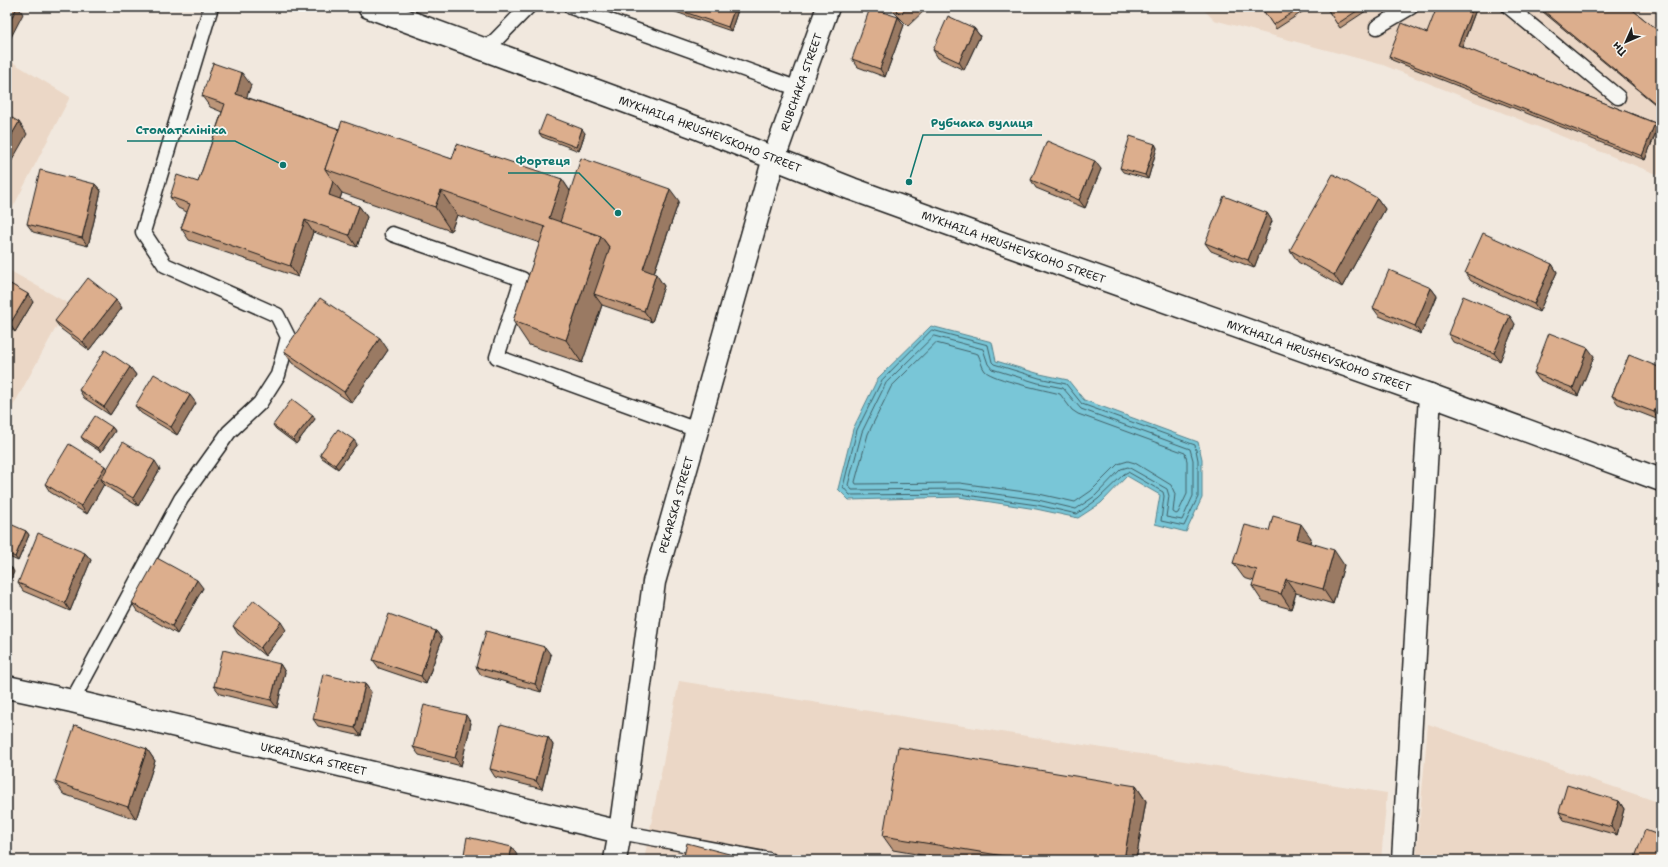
<svg xmlns="http://www.w3.org/2000/svg" width="1668" height="867" font-family="'Shantell Sans',sans-serif">
<style>
.built{fill:#ebd7c6}
.water{fill:#79c6d7;stroke:#54828c}
.lines{fill:none;stroke-linecap:round;stroke-linejoin:round}
.shore{stroke:#416067;stroke-width:1}
.lane-casing{stroke:#1c1c1c;stroke-width:17}
.street-casing{stroke:#1c1c1c;stroke-width:25}
.secondary-casing{stroke:#1c1c1c;stroke-width:25}
.lane{stroke:#f6f6f2;stroke-width:14}
.street{stroke:#f6f6f2;stroke-width:22}
.secondary{stroke:#f6f6f2;stroke-width:22}
.wall{fill:#bd9679;stroke:#1c1c1c}
.shaded-wall{fill:#9a7a63;stroke:#1c1c1c}
.building{fill:#dcae8d;stroke:#1c1c1c}
.labels{text-anchor:middle;stroke-width:3.5;stroke-linejoin:round;paint-order:stroke}
.street-label{font-size:11px;fill:#1c1c1c;stroke:#f6f6f2}
.leader{fill:none;stroke:#0f766e;stroke-width:1.5}
.callout-dot{fill:#0f766e;stroke:#f6f6f2;stroke-width:1.5}
.callout-label{font-size:12px;text-anchor:middle;font-weight:bold;fill:#0f766e;stroke:#f6f6f2;stroke-width:3.5;stroke-linejoin:round;paint-order:stroke}
</style>
<rect width="100%" height="100%" fill="#f1e8de"/>
<filter id="ink" filterUnits="userSpaceOnUse"><feTurbulence type="fractalNoise" baseFrequency=".025" numOctaves="2"/><feDisplacementMap in="SourceGraphic" scale="8" xChannelSelector="R" yChannelSelector="G"/><feConvolveMatrix kernelMatrix="1 2 1 2 8 2 1 2 1" color-interpolation-filters="sRGB"/></filter>
<g filter="url(#ink)">
<g class="built">
<polygon points="1201,7 1661,7 1661,173 1659,175 1383,65 1214,20"/>
<polygon points="7,59 70,97 7,219"/>
<polygon points="7,269 69,304 7,417"/>
<polygon points="679,681 1387,793 1381,860 644,860"/>
<polygon points="1428,724 1661,803 1661,860 1416,860"/>
</g>
<polygon class="water" points="931,326 992,342 996,361 1040,374 1068,380 1084,400 1198,442 1202,459 1202,498 1186,532 1155,524 1160,495 1127,476 1101,503 1078,518 1036,509 959,497 849,500 838,489 853,429 878,378"/>
<g class="lines">
<g class="shore">
<polygon points="932,330 988,345 992,362 994,364 1039,378 1066,384 1082,404 1195,445 1198,460 1198,497 1184,526 1161,521 1164,496 1163,492 1128,472 1124,474 1098,499 1077,514 1037,505 959,494 850,495 843,487 857,430 882,380"/>
<polygon points="934,336 983,349 988,364 992,369 1038,383 1063,388 1081,409 1190,449 1193,460 1193,496 1182,520 1166,517 1169,496 1167,489 1128,467 1121,469 1095,496 1076,509 1038,500 960,489 852,490 848,485 862,432 886,383"/>
<path d="M936,343L978,354C981,360 981,366 985,371C994,380 1045,390 1060,394L1072,410L1078,414L1185,453L1187,461V494L1178,513L1176,514L1173,512L1175,494L1171,485L1135,463L1128,461L1118,464L1091,491L1075,502L1039,494L960,483L856,484L855,482L868,434L891,387Z"/>
</g>
<defs>
<g id="lane">
<polyline points="571,7 799,89"/>
<polyline points="1509,7 1618,97"/>
<polyline points="1377,27 1411,7"/>
<polyline points="486,50 528,7"/>
<polyline points="392,234 522,279 497,357 697,430"/>
<polyline points="72,701 181,499 229,432 260,403 278,375 288,337 277,315 165,265 143,232 211,7"/>
<polyline points="620,832 769,860"/>
</g>
<g id="street">
<path id="s1" d="M7,687L72,701L620,832"/>
<path id="s2" d="M615,860L620,832L654,582L774,158L828,7"/>
<polyline points="1403,860 1430,395"/>
</g>
<g id="secondary">
<path id="s3" d="M369,7L700,129L852,189L1007,245L1430,395L1661,480"/>
</g>
</defs>
<use href="#lane" class="lane-casing"/>
<use href="#street" class="street-casing"/>
<use href="#secondary" class="secondary-casing"/>
<use href="#lane" class="lane"/>
<use href="#street" class="street"/>
<use href="#secondary" class="secondary"/>
</g>
<g class="wall">
<polygon points="661,7 739,7 731,31"/>
<polygon points="889,7 928,7 908,26"/>
<polygon points="1261,7 1310,7 1276,29"/>
<polygon points="1326,7 1372,7 1340,28"/>
<polygon points="1477,7 1462,47 1655,123 1658,127 1645,160 1392,60 1389,56 1427,33"/>
<polygon points="1537,7 1629,7 1661,33 1661,109"/>
<polygon points="898,17 904,25 885,77 858,67 852,59"/>
<polygon points="974,28 980,36 964,70 938,58 933,50"/>
<polygon points="251,85 246,97 339,129 452,159 562,179 570,191 679,201 654,273 664,286 652,322 602,305 582,363 529,345 513,321 540,243 457,215 451,231 342,193 340,199 359,206 367,217 357,247 313,232 298,277 189,240 181,228 187,212 178,208 170,197 198,182 222,112 210,107 202,96"/>
<polygon points="539,133 585,133 579,151 542,137"/>
<polygon points="1155,144 1157,148 1148,179 1123,172 1120,168"/>
<polygon points="1101,169 1085,208 1036,188 1031,180"/>
<polygon points="95,184 101,191 88,246 33,232 27,224"/>
<polygon points="1377,198 1385,209 1342,287 1298,262 1290,250"/>
<polygon points="1267,213 1272,221 1254,268 1211,251 1205,243"/>
<polygon points="1552,264 1557,272 1539,312 1471,281 1465,273"/>
<polygon points="7,282 33,302 15,332 7,326"/>
<polygon points="1431,288 1437,296 1421,334 1379,316 1373,308"/>
<polygon points="116,300 122,308 89,350 61,329 55,321"/>
<polygon points="1515,324 1500,361 1453,342 1448,334"/>
<polygon points="388,350 352,403 292,363 284,351"/>
<polygon points="1629,355 1659,420 1618,404 1612,396"/>
<polygon points="1594,356 1578,396 1539,380 1534,373"/>
<polygon points="130,367 136,375 110,415 84,398 79,390"/>
<polygon points="196,403 177,435 141,413 135,406"/>
<polygon points="315,419 296,444 276,429 273,425"/>
<polygon points="112,427 115,431 101,452 84,441 81,437"/>
<polygon points="357,444 338,469 322,458 320,454"/>
<polygon points="107,469 160,469 138,506 107,487 104,484 87,514 50,492 45,484"/>
<polygon points="7,526 26,531 29,535 18,561 7,556"/>
<polygon points="1269,531 1311,538 1310,543 1344,565 1333,604 1296,593 1291,609 1262,601 1252,586 1254,581 1244,578 1233,563"/>
<polygon points="85,553 91,560 70,611 23,591 18,583"/>
<polygon points="203,588 177,634 137,611 132,603"/>
<polygon points="233,626 286,630 265,656 238,634"/>
<polygon points="436,631 442,639 426,684 379,668 373,660"/>
<polygon points="551,655 541,692 481,675 476,667"/>
<polygon points="280,664 285,672 277,708 220,694 214,686"/>
<polygon points="365,684 371,692 361,736 318,726 313,719"/>
<polygon points="471,723 461,766 419,755 413,747"/>
<polygon points="548,737 553,745 542,789 495,777 490,769"/>
<polygon points="147,749 155,761 136,819 63,794 55,782"/>
<polygon points="1136,786 1146,801 1136,860 951,860 893,850 883,836"/>
<polygon points="1619,801 1624,809 1617,835 1564,820 1559,812"/>
</g>
<g class="shaded-wall">
<polygon points="17,7 18,7 23,14 7,45 7,27"/>
<polygon points="735,7 739,7 731,31 728,27"/>
<polygon points="1473,7 1477,7 1461,49 1458,45"/>
<polygon points="898,17 904,25 885,77 880,69"/>
<polygon points="974,28 980,36 964,70 959,62"/>
<polygon points="242,73 251,85 244,105 236,94"/>
<polygon points="19,122 27,134 7,169 7,143"/>
<polygon points="1655,123 1658,127 1645,160 1642,156"/>
<polygon points="582,129 585,133 579,151 576,147"/>
<polygon points="1155,144 1157,148 1148,179 1145,175"/>
<polygon points="1095,161 1101,169 1085,208 1079,200"/>
<polygon points="562,179 578,203 568,233 549,218"/>
<polygon points="333,181 342,193 337,207 329,195"/>
<polygon points="95,184 101,191 88,246 82,238"/>
<polygon points="670,189 679,201 651,281 643,269"/>
<polygon points="441,191 457,215 451,231 435,207"/>
<polygon points="1377,198 1385,209 1342,287 1334,275"/>
<polygon points="359,206 367,217 357,247 349,235"/>
<polygon points="1267,213 1272,221 1254,268 1248,260"/>
<polygon points="305,220 313,232 298,277 290,266"/>
<polygon points="601,236 618,259 594,294 602,305 582,363 566,340"/>
<polygon points="1552,264 1557,272 1539,312 1534,304"/>
<polygon points="656,274 664,286 652,322 644,311"/>
<polygon points="1431,288 1437,296 1421,334 1415,326"/>
<polygon points="28,294 33,302 15,332 10,324"/>
<polygon points="116,300 122,308 89,350 83,342"/>
<polygon points="1510,316 1515,324 1500,361 1494,353"/>
<polygon points="380,338 388,350 352,403 344,392"/>
<polygon points="1588,348 1594,356 1578,396 1573,388"/>
<polygon points="130,367 136,375 110,415 104,407"/>
<polygon points="1661,393 1661,415 1659,420 1654,412"/>
<polygon points="190,395 196,403 177,435 171,427"/>
<polygon points="313,415 315,419 296,444 293,440"/>
<polygon points="112,427 115,431 101,452 98,448"/>
<polygon points="354,440 357,444 338,469 335,465"/>
<polygon points="155,461 160,469 138,506 133,498"/>
<polygon points="105,466 110,474 101,479 104,484 87,514 81,506"/>
<polygon points="1301,524 1311,538 1307,554 1297,539"/>
<polygon points="26,531 29,535 18,561 15,557"/>
<polygon points="1334,550 1344,565 1333,604 1323,589"/>
<polygon points="85,553 91,560 70,611 65,603"/>
<polygon points="12,568 14,572 7,588 7,578"/>
<polygon points="1286,579 1296,593 1291,609 1281,594"/>
<polygon points="197,580 203,588 177,634 172,626"/>
<polygon points="281,622 286,630 265,656 260,648"/>
<polygon points="436,631 442,639 426,684 421,676"/>
<polygon points="545,647 551,655 541,692 535,684"/>
<polygon points="280,664 285,672 277,708 271,700"/>
<polygon points="365,684 371,692 361,736 355,728"/>
<polygon points="466,715 471,723 461,766 455,758"/>
<polygon points="548,737 553,745 542,789 536,781"/>
<polygon points="147,749 155,761 136,819 128,807"/>
<polygon points="1136,786 1146,801 1136,860 1124,860"/>
<polygon points="1619,801 1624,809 1617,835 1611,827"/>
<polygon points="512,847 517,855 516,860 509,860"/>
</g>
<g class="building">
<polygon points="7,7 17,7 7,27"/>
<polygon points="670,7 735,7 728,27"/>
<polygon points="893,7 908,7 900,14"/>
<polygon points="1261,7 1301,7 1273,25"/>
<polygon points="1326,7 1363,7 1337,24"/>
<polygon points="1437,7 1473,7 1458,45 1655,123 1642,156 1389,56 1402,23 1427,33"/>
<polygon points="1539,7 1629,7 1661,33 1661,108"/>
<polygon points="870,8 898,17 880,69 852,59"/>
<polygon points="948,16 974,28 959,62 933,50"/>
<polygon points="213,63 242,73 236,94 339,129 325,169 333,181 329,195 359,206 349,235 305,220 290,266 181,228 190,204 170,197 177,175 198,182 225,104 202,96"/>
<polygon points="7,115 19,122 7,143"/>
<polygon points="546,115 582,129 576,147 539,133"/>
<polygon points="342,121 452,159 457,144 562,179 549,218 601,236 566,340 513,321 545,227 441,191 435,207 325,169"/>
<polygon points="1130,136 1155,144 1145,175 1120,168"/>
<polygon points="1047,141 1095,161 1079,200 1031,180"/>
<polygon points="581,158 670,189 643,269 656,274 644,311 594,294 610,248 601,236 560,222"/>
<polygon points="40,170 95,184 82,238 27,224"/>
<polygon points="1333,174 1377,198 1334,275 1290,250"/>
<polygon points="1224,196 1267,213 1248,260 1205,243"/>
<polygon points="1483,233 1552,264 1534,304 1465,273"/>
<polygon points="1389,270 1431,288 1415,326 1373,308"/>
<polygon points="88,278 116,300 83,342 55,321"/>
<polygon points="7,282 28,294 10,324 7,322"/>
<polygon points="1463,296 1510,316 1494,353 1448,334"/>
<polygon points="320,298 380,338 344,392 284,351"/>
<polygon points="1549,333 1588,348 1573,388 1534,373"/>
<polygon points="105,350 130,367 104,407 79,390"/>
<polygon points="1629,355 1661,368 1661,393 1654,412 1612,396"/>
<polygon points="154,374 190,395 171,427 135,406"/>
<polygon points="292,399 313,415 293,440 273,425"/>
<polygon points="95,416 112,427 98,448 81,437"/>
<polygon points="338,429 354,440 335,465 320,454"/>
<polygon points="123,442 155,461 133,498 101,479"/>
<polygon points="69,444 105,466 81,506 45,484"/>
<polygon points="1273,516 1301,524 1297,539 1334,550 1323,589 1286,579 1281,594 1252,586 1257,570 1233,563 1245,525 1269,531"/>
<polygon points="8,523 26,531 15,557 7,553 7,526"/>
<polygon points="38,533 85,553 65,603 18,583"/>
<polygon points="157,558 197,580 172,626 132,603"/>
<polygon points="7,566 12,568 7,578"/>
<polygon points="254,600 281,622 260,648 233,626"/>
<polygon points="389,614 436,631 421,676 373,660"/>
<polygon points="486,631 545,647 535,684 476,667"/>
<polygon points="223,650 280,664 271,700 214,686"/>
<polygon points="323,674 365,684 355,728 313,719"/>
<polygon points="424,705 466,715 455,758 413,747"/>
<polygon points="501,724 548,737 536,781 490,769"/>
<polygon points="75,725 147,749 128,807 55,782"/>
<polygon points="898,747 1136,786 1124,860 1028,860 883,836"/>
<polygon points="1567,785 1619,801 1611,827 1559,812"/>
<polygon points="1645,830 1661,836 1661,860 1634,860"/>
<polygon points="467,837 512,847 509,860 463,860"/>
<polygon points="687,843 752,860 683,860"/>
</g>
</g>
<g class="labels">
<g class="street-label">
<text dy="4" stroke="none"><textPath href="#s2" startOffset="802">RUBCHAKA STREET</textPath></text>
<text dy="4" stroke="none"><textPath href="#s3" startOffset="364">MYKHAILA HRUSHEVSKOHO STREET</textPath></text>
<text dy="4" stroke="none"><textPath href="#s3" startOffset="688">MYKHAILA HRUSHEVSKOHO STREET</textPath></text>
<text dy="4" stroke="none"><textPath href="#s3" startOffset="1012">MYKHAILA HRUSHEVSKOHO STREET</textPath></text>
<text dy="4" stroke="none"><textPath href="#s2" startOffset="361">PEKARSKA STREET</textPath></text>
<text dy="4" stroke="none"><textPath href="#s1" startOffset="315">UKRAINSKA STREET</textPath></text>
</g>
</g>
<path class="leader" d="M909 182L923 135H1042M283 165L235 141H127M618 213L579 173H508"/>
<g class="callout-dot">
<circle cx="909" cy="182" r="4"/>
<circle cx="283" cy="165" r="4"/>
<circle cx="618" cy="213" r="4"/>
</g>
<g class="callout-label">
<text x="982" y="127">Рубчака вулиця</text>
<text x="181" y="134">Стоматклініка</text>
<text x="543" y="165">Фортеця</text>
</g>
<rect width="1668" height="867" fill="none" stroke="#f6f6f2" stroke-width="24"/>
<rect x="12" y="12" width="1644" height="843" fill="none" stroke="#1c1c1c" stroke-width="1.5" filter="url(#ink)"/>
<g transform="translate(1626 42) rotate(225)" stroke="#f6f6f2" stroke-width="3" paint-order="stroke">
<path d="M0-3L7 15L0 10L-7 15Z" fill="#1c1c1c"/>
<text y="-6" font-size="11" font-weight="bold" text-anchor="middle" fill="#1c1c1c">Пн</text>
</g>
</svg>
